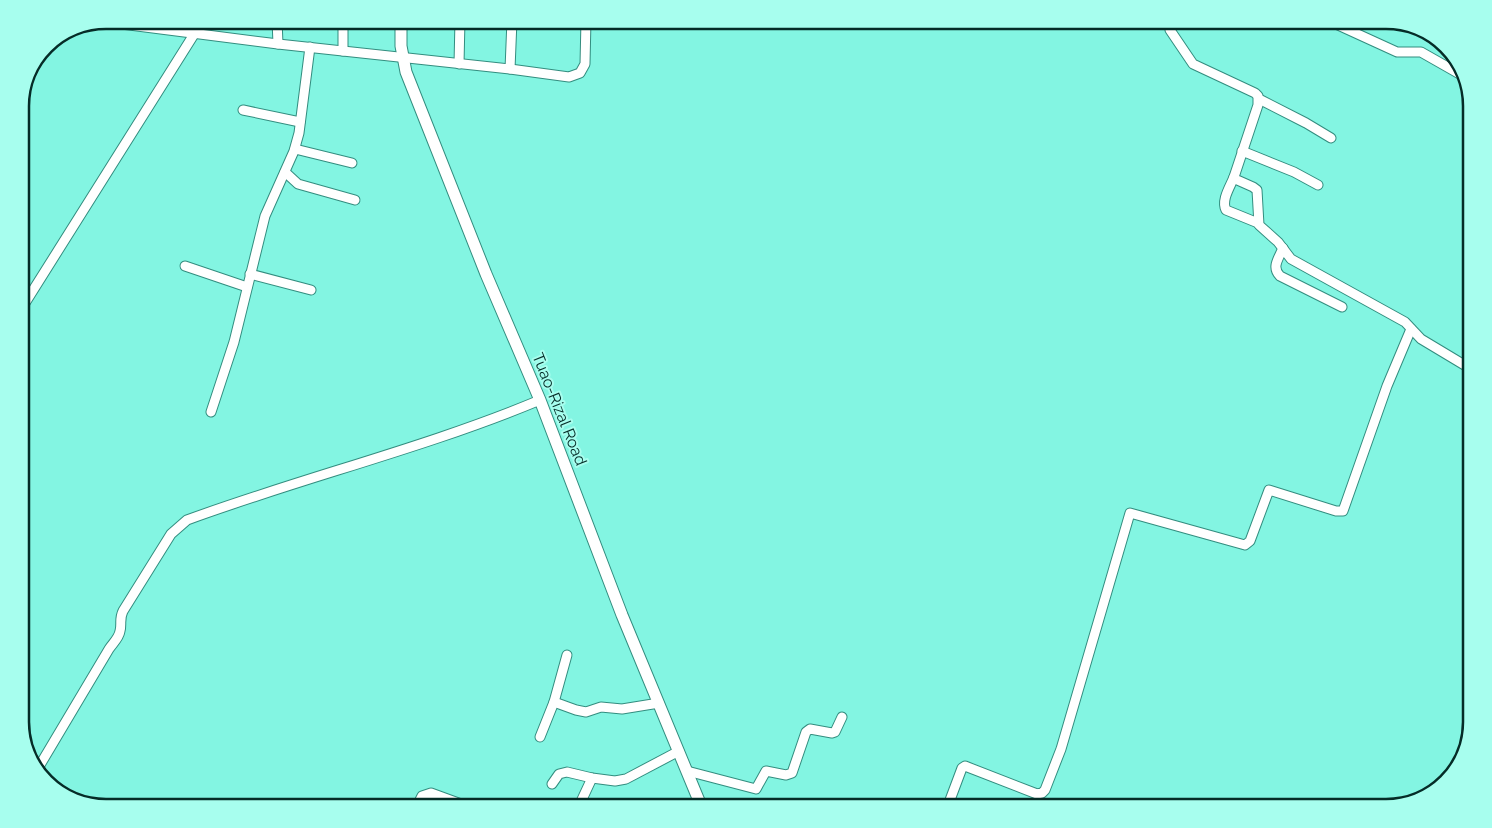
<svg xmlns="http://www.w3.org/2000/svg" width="1492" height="828" font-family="Raleway,sans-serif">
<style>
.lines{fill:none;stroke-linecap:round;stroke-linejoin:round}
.minor-casing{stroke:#338d7f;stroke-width:11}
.major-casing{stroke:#338d7f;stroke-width:13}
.minor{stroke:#fff;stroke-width:9}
.major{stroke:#fff;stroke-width:11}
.labels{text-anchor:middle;stroke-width:4;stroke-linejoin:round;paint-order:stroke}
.street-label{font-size:16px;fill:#052c27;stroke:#a7feee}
.rim{fill:none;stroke:#052c27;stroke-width:2.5}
</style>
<rect width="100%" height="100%" fill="#83f5e2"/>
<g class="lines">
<defs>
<g id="minor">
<polyline points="277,20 278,44"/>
<polyline points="343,20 343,51"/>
<polyline points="1172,20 1170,30 1193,64 1255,93 1258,96 1258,105 1234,177 1235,179 1253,187 1257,190 1259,225 1278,242 1291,259 1405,322 1421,339 1466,366"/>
<polyline points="1327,20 1397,52 1421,52 1465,77"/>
<polyline points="98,21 278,44 510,69 569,77 580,73 585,64 586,20"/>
<polyline points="459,64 460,20"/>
<polyline points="510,69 512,20"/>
<polyline points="1259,99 1306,123 1331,138"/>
<polyline points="1472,107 1472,112"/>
<polyline points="243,110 300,122"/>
<polyline points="295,149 352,163"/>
<polyline points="1242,151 1294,172 1318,185"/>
<polyline points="285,172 298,184 355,200"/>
<path d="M1234,177C1230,187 1221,200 1226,210L1258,223"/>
<path d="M1283,248C1279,258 1271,267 1280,276L1342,307"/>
<polyline points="185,266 247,287"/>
<polyline points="250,274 311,290"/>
<polyline points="20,311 203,20"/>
<polyline points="211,412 234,342 265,216 294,151 299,133 310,47"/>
<polyline points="554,702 576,710 586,712 601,707 622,709 659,703"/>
<polyline points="540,737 554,702 567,655"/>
<path d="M37,770L109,649C113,643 119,638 120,631C122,624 119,619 123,611L171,534L187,520C304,477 425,448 540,400"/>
<polyline points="687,771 756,789 766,771 786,775 792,773 806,732 810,729 832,733 835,732 842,717"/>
<polyline points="552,784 559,774 567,772 592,778 615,781 626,779 679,751"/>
<polyline points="416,808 422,796 431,793 472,808"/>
<polyline points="578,808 592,778"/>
<polyline points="947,808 962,768 965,766 1037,794 1042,793 1045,790 1061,749 1130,513 1245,545 1250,541 1269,490 1336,511 1343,511 1387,386 1411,329"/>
</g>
<polyline id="major" points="401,20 401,46 406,72 486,274 540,400 622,615 702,808"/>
</defs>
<use href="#minor" class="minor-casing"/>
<use href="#major" class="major-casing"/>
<use href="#minor" class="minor"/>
<use href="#major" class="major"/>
</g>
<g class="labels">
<g class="street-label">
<text transform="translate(560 409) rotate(68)" y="6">Tuao-Rizal Road</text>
</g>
</g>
<path d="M0 0H1492V828H0ZM106 29H1386A77 77 0 0 1 1463 106V722A77 77 0 0 1 1386 799H106A77 77 0 0 1 29 722V106A77 77 0 0 1 106 29Z" fill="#a7feee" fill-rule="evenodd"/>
<path class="rim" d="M106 29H1386A77 77 0 0 1 1463 106V722A77 77 0 0 1 1386 799H106A77 77 0 0 1 29 722V106A77 77 0 0 1 106 29Z"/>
</svg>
